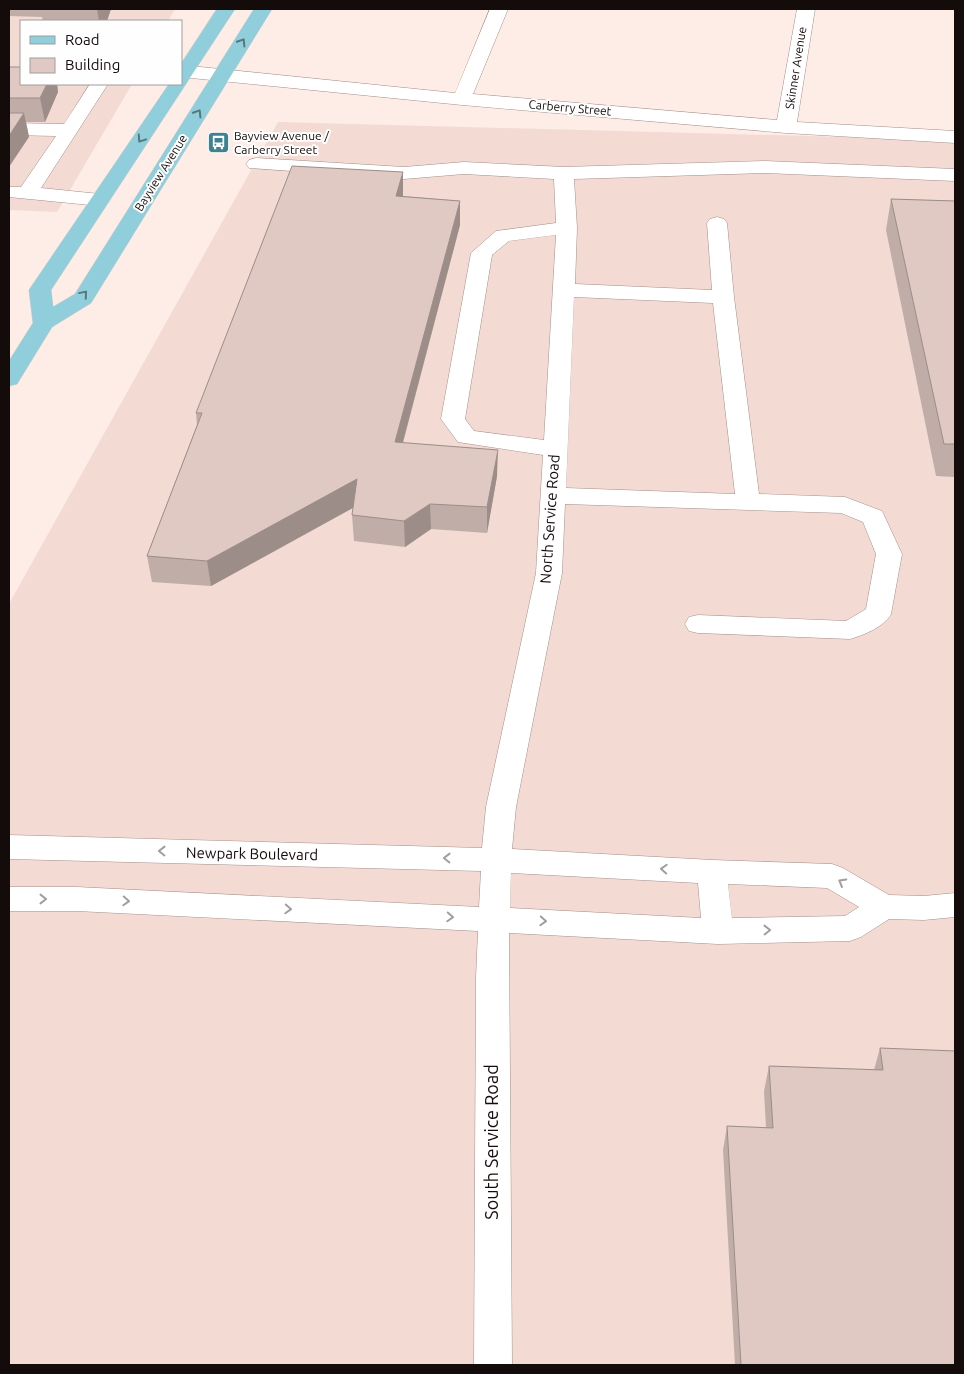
<svg xmlns="http://www.w3.org/2000/svg" width="964" height="1374" font-family="Ubuntu,sans-serif">
<style>
.built{fill:#f3dad3}
.lines{fill:none;stroke-linecap:round;stroke-linejoin:round}
.minor-casing{stroke:#a48f89;stroke-width:1}
.major-casing{stroke:#d0cece;stroke-width:1}
.minor{fill:#fff;fill-rule:evenodd}
.major{fill:#8fceda;fill-rule:evenodd}
.wall{fill:#c0ada7}
.shaded-wall{fill:#9c8d88}
.building{fill:#dfc9c2;stroke:#9c8d88}
.oneway{stroke:#58777c}
.oneway2{stroke:#a19e9d}
.labels{text-anchor:middle;stroke-width:4;stroke-linejoin:round;paint-order:stroke}
.far-street-label{font-size:12px;fill:#140c0a;stroke:#fefefe}
.far-poi-label{font-size:12px;fill:#140c0a;stroke:#fefefe;text-anchor:start}
.street-label{font-size:15px;fill:#140c0a;stroke:#fefefe}
.near-street-label{font-size:18px;fill:#140c0a;stroke:#fefefe}
</style>
<rect width="100%" height="100%" fill="#feece6"/>
<g class="built">
<polygon points="9,9 175,9 168,21 21,21 21,84 132,84 57,212 9,210"/>
<polygon points="278,122 955,140 955,1365 9,1365 9,604"/>
</g>
<g class="lines">
<defs>
<g id="minor">
<polygon points="490,9 508,9 473,94 777,120 797,9 815,9 797,122 955,131 955,143 786,133 462,105 181,77 181,65 455,93"/>
<polygon points="90,84 108,84 41,188 100,194 107,196 110,200 107,204 100,206 9,197 9,187 21,187 56,136 9,135 9,123 64,124"/>
<path d="M256,158L404,167L464,162L564,167L765,161L955,169V181L765,173L574,179L577,228L575,284L712,290L707,223L710,219L717,217L724,219L727,223L734,297L759,494L845,497L882,511L902,554L891,614C884,627 864,635 850,639L698,633L689,631L685,624L689,617L698,615L846,621L866,609L876,554L863,522L841,513L565,504L562,573L516,807L512,849L712,860L832,864L843,868L889,895L924,896L955,893V917L924,920L889,919L861,937L850,941L718,944L509,933L512,1365H474L476,978L478,931L77,911H9V887H77L479,907L481,871L9,859V835L482,848L486,807L536,573L543,455L458,442L441,419L471,253L496,231L556,223L554,179L464,174L404,179L249,168L246,164L249,160ZM556,235L544,440L474,431L465,419L492,255L509,241ZM574,297L713,303L735,494L566,488ZM511,873L698,883L701,918L510,908ZM728,884L827,888L859,907L845,916L732,918Z"/>
</g>
<polygon id="major" points="217,9 235,9 51,290 53,307 75,294 254,9 272,9 91,303 52,327 17,384 9,386 9,361 33,323 29,290 169,84 181,84 181,64"/>
</defs>
<use href="#minor" class="minor-casing"/>
<use href="#major" class="major-casing"/>
<use href="#minor" class="minor"/>
<use href="#major" class="major"/>
</g>
<g class="wall">
<polygon points="9,9 111,9 107,21 43,21 42,17 9,16"/>
<polygon points="9,67 21,84 57,84 58,92 45,122 26,122 29,137 9,136"/>
<polygon points="403,172 403,196 460,201 460,225 403,443 497,476 487,533 431,529 405,547 354,541 352,515 353,508 211,586 152,582 147,556 197,425 196,413"/>
<polygon points="891,199 955,201 955,477 936,476 886,230"/>
<polygon points="880,1048 955,1365 735,1365 723,1150 727,1126 766,1128 764,1091 769,1066 874,1070"/>
</g>
<g class="shaded-wall">
<polygon points="97,9 111,9 107,21 99,21"/>
<polygon points="47,84 57,84 58,92 45,122 40,98"/>
<polygon points="24,113 29,137 9,167 9,136"/>
<polygon points="403,172 403,197 396,196"/>
<polygon points="460,201 460,225 396,468 395,442"/>
<polygon points="498,450 497,476 487,533 487,507"/>
<polygon points="357,479 358,505 211,586 207,561"/>
<polygon points="430,504 431,529 405,547 404,521"/>
</g>
<g class="building">
<polygon points="9,67 21,67 21,84 47,84 40,98 9,98"/>
<polygon points="9,113 24,113 9,136"/>
<polygon points="292,166 403,172 396,196 460,201 395,442 498,450 487,507 430,504 404,521 352,515 357,479 207,561 147,556 202,413 196,413"/>
<polygon points="891,199 955,201 955,444 944,444"/>
<polygon points="880,1048 955,1051 955,1365 741,1365 727,1126 773,1128 769,1066 883,1070"/>
</g>
<defs><path id="oneway-chevron" d="M-2-3.5L2.5 0L-2 3.5" fill="none" stroke-width="1.6" stroke-linecap="round" stroke-linejoin="round" transform="scale(1.25)"/></defs>
<g class="oneway">
<use href="#oneway-chevron" transform="translate(242 42) rotate(-58)"/>
<use href="#oneway-chevron" transform="translate(198 113) rotate(-58)"/>
<use href="#oneway-chevron" transform="translate(141 139) rotate(124)"/>
<use href="#oneway-chevron" transform="translate(84 294) rotate(-50)"/>
</g>
<g class="oneway2">
<use href="#oneway-chevron" transform="translate(162 851) rotate(-179)"/>
<use href="#oneway-chevron" transform="translate(447 858) rotate(-179)"/>
<use href="#oneway-chevron" transform="translate(664 869) rotate(-177)"/>
<use href="#oneway-chevron" transform="translate(842 882) rotate(-150)"/>
<use href="#oneway-chevron" transform="translate(43 899)"/>
<use href="#oneway-chevron" transform="translate(126 901) rotate(3)"/>
<use href="#oneway-chevron" transform="translate(288 909) rotate(3)"/>
<use href="#oneway-chevron" transform="translate(450 917) rotate(3)"/>
<use href="#oneway-chevron" transform="translate(543 921) rotate(3)"/>
<use href="#oneway-chevron" transform="translate(767 930) rotate(-1)"/>
</g>
<defs>
<symbol id="bus-square" viewBox="-11 -11 22 22"><rect x="-9" y="-9" width="18" height="18" rx="4" fill="#3d8290" stroke="#fefefe"/><path d="M-5-6H5V4H4V6H2V4H-2V6H-4V4H-5ZM-3.5-4V0h7V-4ZM-3.5 1.2v1.5H-2V1.2ZM2 1.2v1.5H3.5V1.2Z" fill="#fff"/></symbol>
</defs>
<g fill-rule="evenodd">
<use href="#bus-square" x="206" y="130" width="25" height="25"/>
</g>
<g class="labels">
<g class="far-street-label">
<text transform="translate(796 68) rotate(-81)" y="4">Skinner Avenue</text>
<text transform="translate(570 108) rotate(5)" y="4">Carberry Street</text>
<text transform="translate(161 173) rotate(-58)" y="4">Bayview Avenue</text>
</g>
<g class="far-poi-label">
<text x="234" y="140">Bayview Avenue /<tspan x="234" dy="14">Carberry Street</tspan></text>
</g>
<g class="street-label">
<text transform="translate(550 519) rotate(-86)" y="5">North Service Road</text>
<text transform="translate(252 854) rotate(1)" y="5">Newpark Boulevard</text>
</g>
<g class="near-street-label">
<text transform="translate(492 1142) rotate(-90)" y="6">South Service Road</text>
</g>
</g>
<rect width="964" height="1374" fill="none" stroke="#140c0a" stroke-width="20"/>
<rect x="20" y="20" width="162" height="65" fill="#fefefe" stroke="#a09d9c"/>
<rect x="30" y="36" width="25" height="8" fill="#8fceda" stroke="#a09d9c"/>
<text x="65" y="45" font-size="15" fill="#140c0a">Road</text>
<rect x="30" y="58" width="25" height="15" fill="#dfc9c2" stroke="#a09d9c"/>
<text x="65" y="70" font-size="15" fill="#140c0a">Building</text>
</svg>
